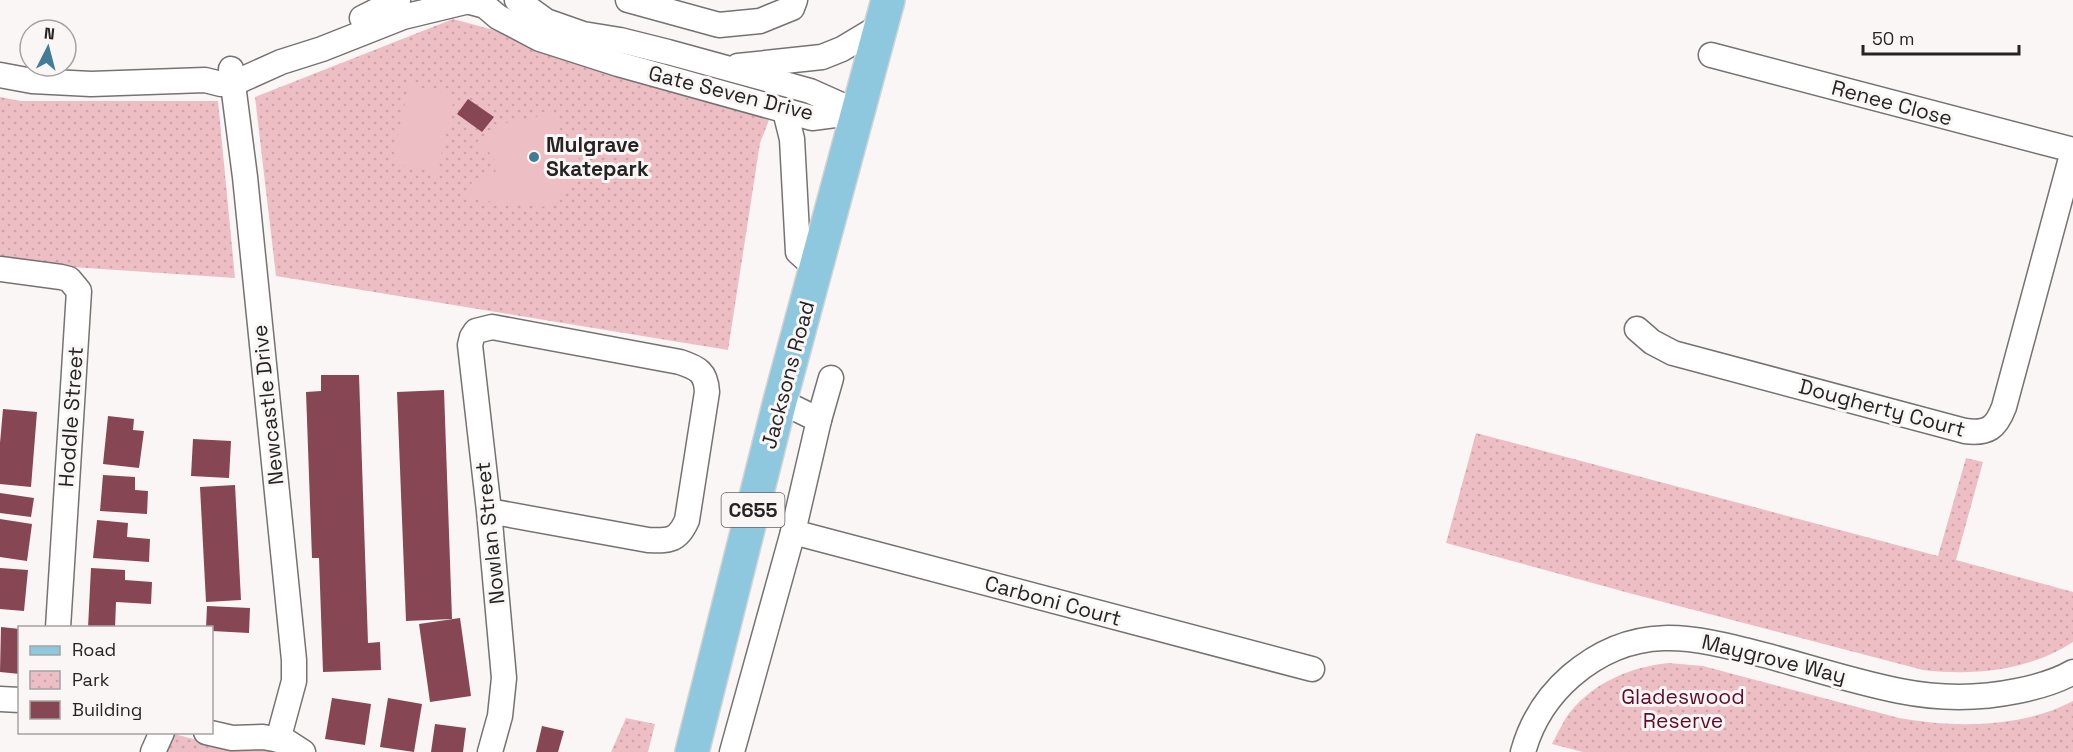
<svg xmlns="http://www.w3.org/2000/svg" width="2073" height="752" font-family="'Space Grotesk',sans-serif">
<style>
.park{fill:url(#park-dots)}
.garden{fill:#eebec5}
.building{fill:#864653}
.lines{fill:none;stroke-linecap:round;stroke-linejoin:round}
.street-casing{stroke:#767272;stroke-width:27}
.primary-casing{stroke:#d3d3d3;stroke-width:36}
.street{stroke:#fff;stroke-width:24}
.primary{stroke:#8dc8de;stroke-width:33}
.poi-dot{fill:#417d95;stroke:#faf6f6;stroke-width:2}
.labels{text-anchor:middle;stroke-width:6;stroke-linejoin:round;paint-order:stroke}
.shield{fill:#faf6f6;stroke:#656262;stroke-width:1.5}
.shield-label{font-size:20px;font-weight:bold;fill:#252323}
.street-label{font-size:21px;fill:#252323;stroke:#faf6f6}
.poi-label{font-size:21px;font-weight:bold;fill:#252323;stroke:#faf6f6;text-anchor:start}
.park-label{font-size:21px;fill:#620b29;stroke:#faf6f6}
</style>
<defs>
<pattern id="park-dots" width="8" height="8" patternUnits="userSpaceOnUse" patternTransform="scale(1.5)"><rect width="8" height="8" fill="#eebec5"/><path d="M2 2h.1M6 6h.1" fill="none" stroke="#cca3a9" stroke-width="1.8" stroke-linecap="round"/></pattern>
</defs>
<rect width="100%" height="100%" fill="#faf6f6"/>
<g class="park">
<polygon points="453,19 519,37 769,120 760,143 728,350 276,276 255,97"/>
<polygon points="0,97 21,101 218,101 235,278 72,267 0,260"/>
<path d="M1476,433L1938,556L1966,458L1983,462L1956,560L2073,592V642C2028,671 1975,676 1923,670L1629,593L1446,543Z"/>
<path d="M1668,663L1703,666L1899,718C1955,728 2022,728 2073,701V752H1583L1552,744C1558,733 1563,721 1571,711C1595,682 1631,667 1668,663Z"/>
<polygon points="626,718 655,724 648,752 611,752"/>
<polygon points="170,733 240,751 266,748 275,752 162,752"/>
</g>
<g class="garden">
<polygon points="409,85 455,95 437,173 392,163"/>
<polygon points="554,111 559,125 561,147 581,160 584,175 560,199 542,207 467,199 472,182 495,174 497,163 489,152 479,150 472,144 494,134 501,125 511,121 530,122 543,112"/>
</g>
<g class="building">
<polygon points="468,99 494,117 482,132 457,114"/>
<polygon points="321,375 359,375 368,643 380,642 381,670 323,672 319,558 312,558 306,392 321,391"/>
<polygon points="444,390 452,619 406,621 397,392"/>
<polygon points="3,409 37,412 31,487 0,484 0,443"/>
<polygon points="108,416 134,419 133,430 144,431 139,468 103,464"/>
<polygon points="193,439 231,441 229,478 191,476"/>
<polygon points="103,475 135,477 135,490 148,491 147,514 100,511"/>
<polygon points="235,485 241,600 206,602 200,487"/>
<polygon points="0,493 34,498 31,517 0,513"/>
<polygon points="0,519 32,524 27,561 0,557"/>
<polygon points="97,520 128,523 127,537 150,539 149,562 93,558"/>
<polygon points="0,568 28,570 24,611 0,609"/>
<polygon points="91,568 125,570 125,580 152,582 151,604 116,602 115,628 88,628"/>
<polygon points="207,606 250,608 249,633 212,631 212,628 206,628"/>
<polygon points="460,618 471,696 430,702 419,624"/>
<polygon points="1,627 20,629 20,674 0,672"/>
<polygon points="332,698 371,704 365,745 325,739"/>
<polygon points="388,698 422,704 414,752 380,747"/>
<polygon points="435,724 466,728 463,752 431,752"/>
<polygon points="542,726 564,731 558,752 536,752"/>
</g>
<g class="lines">
<defs>
<g id="street">
<polyline points="517,0 546,21 583,34 620,40 668,52 810,91 857,112"/>
<polyline points="628,0 719,25 760,21 792,8 795,0"/>
<polyline points="470,2 485,6 498,17 540,39 618,64 812,118 858,112"/>
<polyline points="362,18 398,0"/>
<polyline points="1711,55 2073,150"/>
<polyline points="738,66 822,57 842,49 882,25"/>
<polyline points="231,69 245,177 294,660 294,681 278,740"/>
<polyline points="0,75 32,81 91,84 205,80 221,84 232,84 281,62 322,49 403,17 465,2"/>
<polyline points="785,111 792,139 798,252 816,268"/>
<polyline points="0,269 61,277 69,279 79,291 58,628"/>
<path d="M1637,329L1652,342L1673,353L1965,431C1988,434 1996,428 2004,407L2073,151"/>
<polyline points="819,420 831,378"/>
<path d="M489,511L648,540C669,541 678,541 687,520L707,392C706,372 698,368 680,362L492,327L476,331L472,337L470,345L489,511L504,678L500,716L490,752"/>
<polyline points="793,532 1312,669"/>
<polyline points="0,699 20,700"/>
<polyline points="206,732 232,738 263,737 286,741 303,752"/>
<polyline points="153,752 162,732"/>
<polyline points="732,752 793,532 819,420 780,401"/>
<path d="M1523,752C1531,723 1548,696 1571,676C1634,622 1691,636 1764,655C1809,667 1854,682 1900,691C1940,699 1978,699 2017,691C2037,687 2056,682 2073,672"/>
</g>
<polyline id="primary" points="692,752 780,401 888,0"/>
</defs>
<use href="#street" class="street-casing"/>
<use href="#primary" class="primary-casing"/>
<use href="#street" class="street"/>
<use href="#primary" class="primary"/>
</g>
<circle class="poi-dot" cx="534" cy="157" r="6"/>
<g class="labels">
<rect class="shield" x="721.5" y="493" width="63" height="34" rx="4.5"/>
<g class="shield-label">
<text x="753" y="517">C655</text>
</g>
<g class="street-label">
<text transform="translate(731 93) rotate(14)" y="7">Gate Seven Drive</text>
<text transform="translate(1892 103) rotate(15)" y="7">Renee Close</text>
<text transform="translate(788 375) rotate(-75)" y="7">Jacksons Road</text>
<text transform="translate(268 405) rotate(-96)" y="7">Newcastle Drive</text>
<text transform="translate(1882 408) rotate(15)" y="7">Dougherty Court</text>
<text transform="translate(71 417) rotate(-86)" y="7">Hoddle Street</text>
<text transform="translate(490 533) rotate(-96)" y="7">Nowlan Street</text>
<text transform="translate(1053 601) rotate(15)" y="7">Carboni Court</text>
<text transform="translate(1774 659) rotate(14)" y="7">Maygrove Way</text>
</g>
<g class="poi-label">
<text x="546" y="152">Mulgrave<tspan x="546" dy="24">Skatepark</tspan></text>
</g>
<g class="park-label">
<text x="1683" y="704">Gladeswood<tspan x="1683" dy="24">Reserve</tspan></text>
</g>
</g>
<rect x="18" y="626" width="195" height="108" fill="#faf6f6" stroke="#a5a2a2" stroke-width="1.5"/>
<rect x="30" y="646" width="30" height="9" fill="#8dc8de" stroke="#a5a2a2" stroke-width="1.5"/>
<text x="72" y="656" font-size="18" fill="#252323">Road</text>
<rect x="30" y="671" width="30" height="18" fill="url(#park-dots)" stroke="#a5a2a2" stroke-width="1.5"/>
<text x="72" y="686" font-size="18" fill="#252323">Park</text>
<rect x="30" y="701" width="30" height="18" fill="#864653" stroke="#a5a2a2" stroke-width="1.5"/>
<text x="72" y="716" font-size="18" fill="#252323">Building</text>
<g transform="translate(48 48) rotate(6)"><circle r="28" fill="#faf6f6" stroke="#a5a2a2" stroke-width="1.5"/>
<path d="M0-4.5L10 22L0 15L-10 22Z" fill="#417d95"/>
<text y="-9" font-size="16" font-weight="bold" text-anchor="middle" fill="#252323">N</text>
</g>
<path d="M1863 45v9h156v-9" fill="none" stroke="#252323" stroke-width="3"/>
<text x="1872" y="45" font-size="18" fill="#252323" stroke="#faf6f6" stroke-width="4.5" paint-order="stroke">50 m</text>
</svg>
